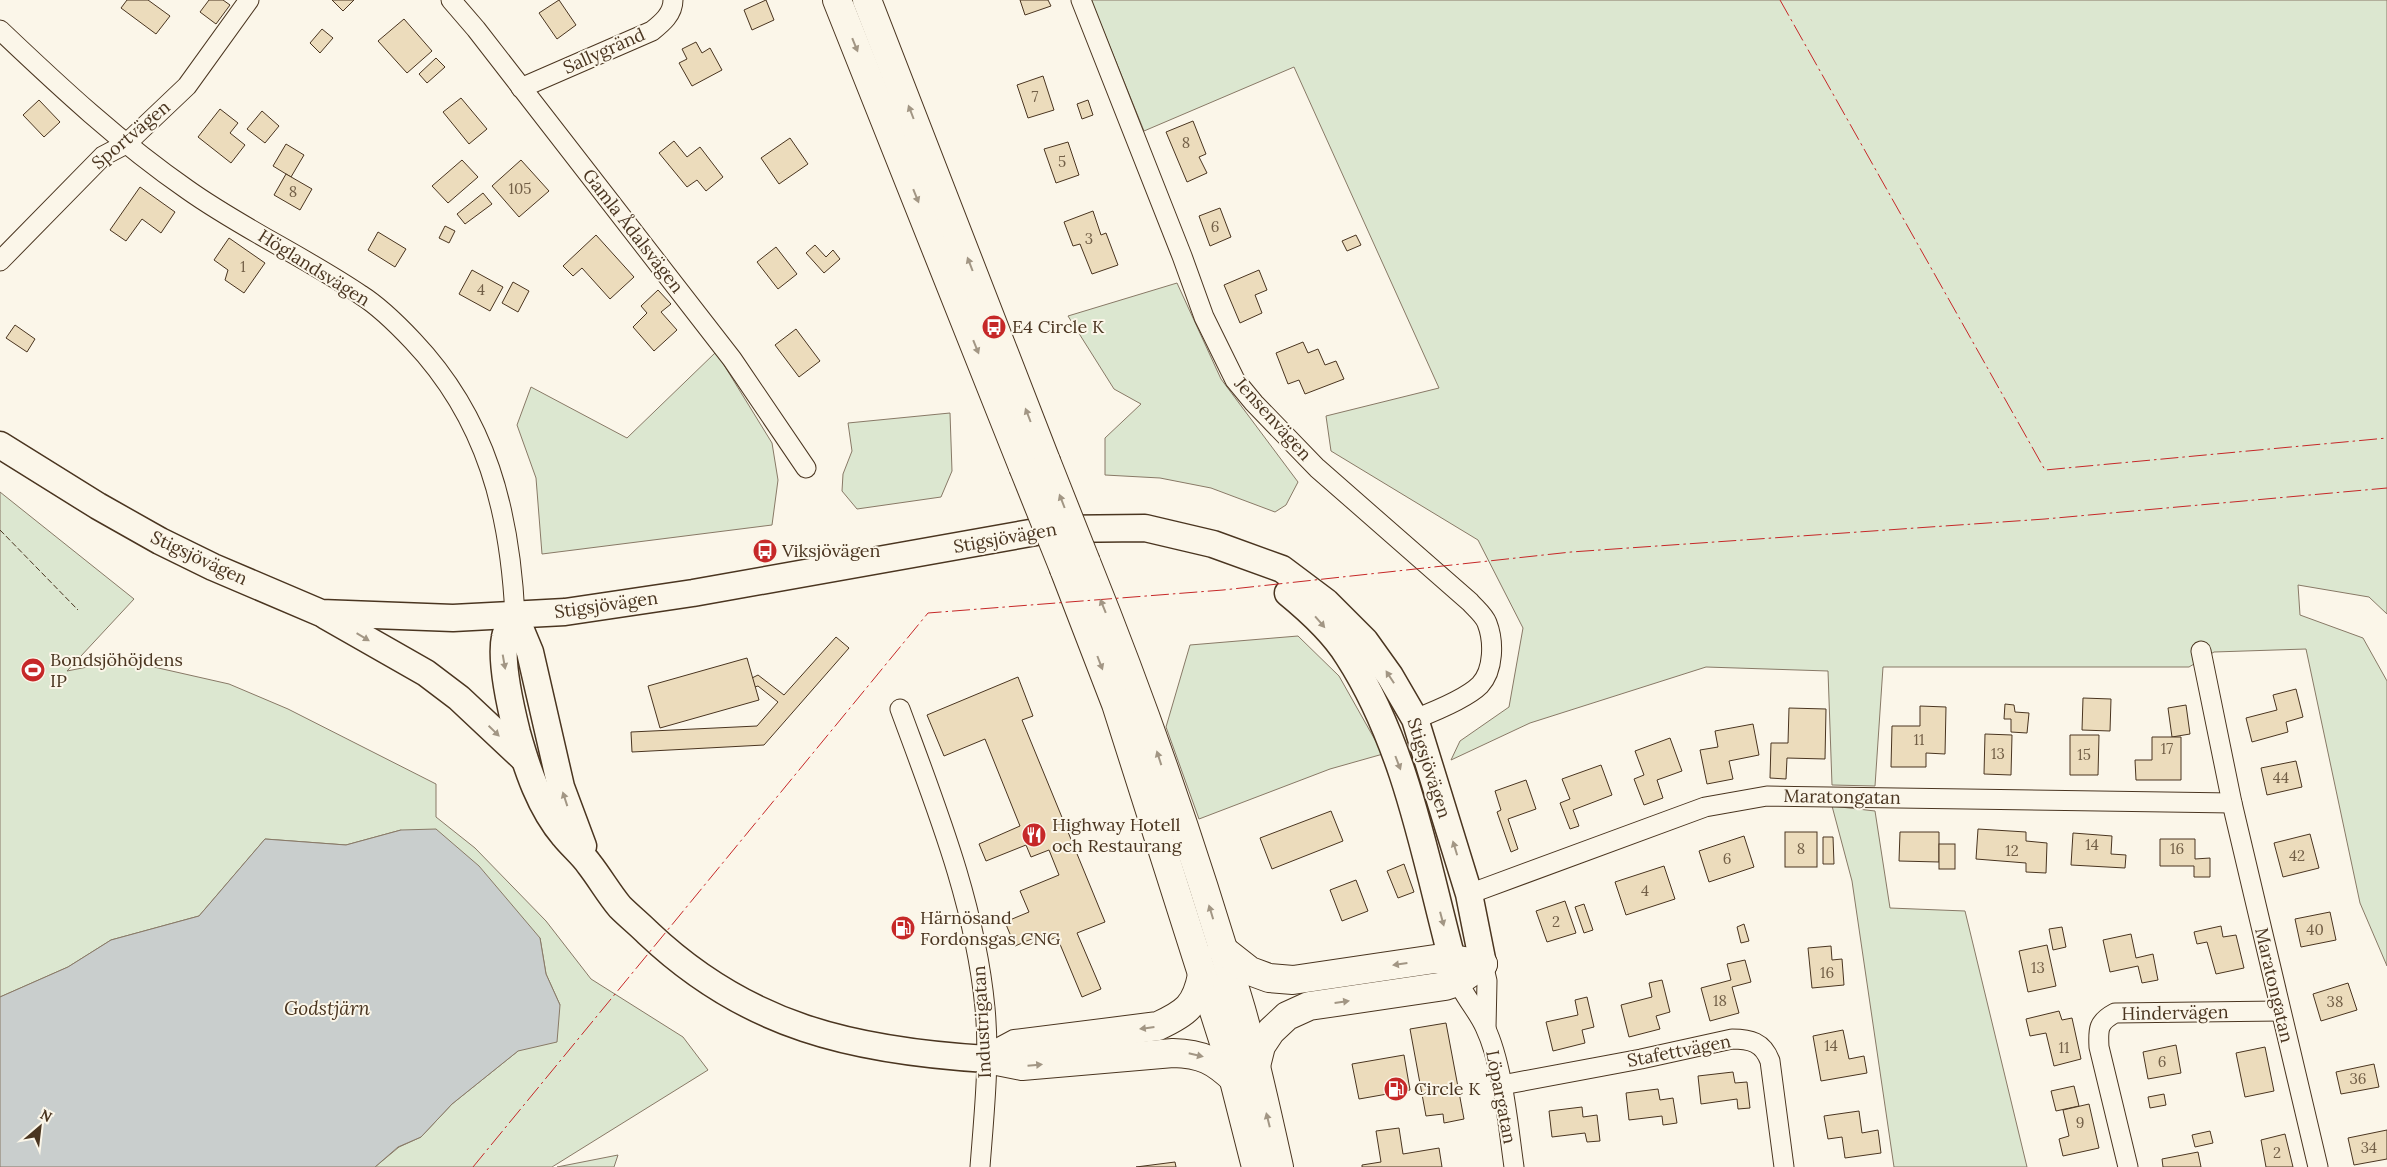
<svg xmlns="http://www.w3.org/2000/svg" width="2387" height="1167" font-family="Lora,serif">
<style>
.green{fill:#dce7d0;stroke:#887966}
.water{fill:#c9cecd;stroke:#887966}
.building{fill:#ecdcbc;stroke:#4a3520}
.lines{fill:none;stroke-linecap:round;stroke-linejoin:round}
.minor-casing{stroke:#4a3520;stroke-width:21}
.secondary-casing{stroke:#4a3520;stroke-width:29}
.trunk-casing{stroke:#4a3520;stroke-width:30}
.minor{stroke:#fbf6e9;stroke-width:19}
.secondary{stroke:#fbf6e9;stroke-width:26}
.trunk{stroke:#fbf6e9;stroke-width:28}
.trunk-bridge-casing{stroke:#4a3520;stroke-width:30;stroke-linecap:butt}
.trunk-bridge{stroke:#fbf6e9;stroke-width:28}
.fence{stroke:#4a3520;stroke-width:1;stroke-dasharray:6 2.5;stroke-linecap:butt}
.power{stroke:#c62828;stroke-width:1;stroke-dasharray:18 4 2.5 4;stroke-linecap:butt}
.oneway{fill:#a29684}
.labels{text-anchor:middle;stroke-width:4;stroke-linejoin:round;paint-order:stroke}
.number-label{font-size:15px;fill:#725f47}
.street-label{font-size:18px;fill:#4a3520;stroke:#fbf6e9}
.poi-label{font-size:18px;fill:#4a3520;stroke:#fbf6e9;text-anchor:start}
.water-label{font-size:19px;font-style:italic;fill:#4a3520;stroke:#fbf6e9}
</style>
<rect width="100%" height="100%" fill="#fbf6e9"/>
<g class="green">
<polygon points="1091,0 2387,0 2387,614 2369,597 2298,585 2300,615 2363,638 2387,681 2387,966 2360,903 2306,649 2214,652 2189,667 1883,667 1875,786 1832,785 1828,671 1706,667 1530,723 1451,760 1460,741 1509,707 1523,628 1478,540 1331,451 1326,416 1439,388 1294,67 1144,131"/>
<polygon points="1177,283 1221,379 1298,482 1286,505 1275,512 1211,488 1160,478 1105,475 1105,438 1141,404 1114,389 1068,316"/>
<polygon points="716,352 772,443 778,480 772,525 542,554 536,478 517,425 531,387 627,438"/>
<polygon points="950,413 952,471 941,497 857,509 842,491 843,474 852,451 848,423"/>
<polygon points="0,492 134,599 67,671 123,660 229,684 288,709 436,784 436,817 475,848 546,921 591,979 683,1037 708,1070 552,1167 375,1167 399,1147 421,1137 452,1104 518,1051 560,1005 546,974 540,938 401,830 346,845 265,839 199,916 111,940 68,967 0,997"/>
<polygon points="1298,636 1339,676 1383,754 1330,769 1199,819 1166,727 1190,645"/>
<polygon points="1832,806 1875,811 1890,908 1965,911 2027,1167 1894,1167 1852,881"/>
<polygon points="618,1155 614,1167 557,1167"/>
</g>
<polygon class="water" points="436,829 479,866 540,938 546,974 560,1005 557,1042 518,1051 452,1104 421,1137 398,1147 375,1167 0,1167 0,997 68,967 111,940 199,916 265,839 346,845 401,830"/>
<g class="building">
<polygon points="127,0 148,0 170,16 156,34 121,8"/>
<polygon points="209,0 223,0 230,5 216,24 200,12"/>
<polygon points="332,0 354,0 343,11"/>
<polygon points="559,0 576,25 557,39 539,13"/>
<polygon points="766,0 774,20 752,30 744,10"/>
<polygon points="1020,0 1048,0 1051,6 1025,15"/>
<polygon points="404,19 432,51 407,73 378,41"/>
<polygon points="322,29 333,38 320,53 310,43"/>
<polygon points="696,42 702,53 710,48 722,70 692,86 679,63 687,59 682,49"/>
<polygon points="436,58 445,67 427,83 419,74"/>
<polygon points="1043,76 1054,110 1028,118 1017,85"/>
<polygon points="461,98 487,129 469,144 443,112"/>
<polygon points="39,100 60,122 44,137 23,115"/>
<polygon points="1088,100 1093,115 1082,119 1077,104"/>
<polygon points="220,109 238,123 230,133 245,145 231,163 198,137"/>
<polygon points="262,111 279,126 265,143 247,129"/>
<polygon points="1193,121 1206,154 1199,157 1207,173 1187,182 1166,132"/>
<polygon points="790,138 808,164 779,184 761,158"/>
<polygon points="674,141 687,157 700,147 723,177 706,191 697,180 687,187 659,153"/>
<polygon points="1068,142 1079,175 1056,183 1044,149"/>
<polygon points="286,144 304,155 291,177 273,166"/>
<polygon points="462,160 478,177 448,203 432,186"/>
<polygon points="521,160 549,191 519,217 492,186"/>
<polygon points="286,174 312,189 300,210 274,195"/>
<polygon points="140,187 175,212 161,233 142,219 126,241 110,230"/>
<polygon points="483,193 492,204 465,224 457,214"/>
<polygon points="1220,208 1231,237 1210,246 1199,216"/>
<polygon points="1093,211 1101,235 1106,233 1118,265 1092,274 1080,244 1073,246 1064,222"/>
<polygon points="445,226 455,231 449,243 439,238"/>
<polygon points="378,232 406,249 395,267 368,250"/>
<polygon points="596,235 634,277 610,299 582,268 573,276 563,266"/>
<polygon points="1356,235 1361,245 1347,251 1342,241"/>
<polygon points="229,238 265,263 244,293 225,280 228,270 214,260"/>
<polygon points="815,245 826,257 833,250 840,259 824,273 806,253"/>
<polygon points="776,247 797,274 778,289 757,262"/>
<polygon points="472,270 503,287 490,311 459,294"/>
<polygon points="1259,270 1267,290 1255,295 1262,313 1240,323 1224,285"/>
<polygon points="513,282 529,291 518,312 502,303"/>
<polygon points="658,290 671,304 661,312 677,330 654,351 633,327 647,313 641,306"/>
<polygon points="15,325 35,339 27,352 6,338"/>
<polygon points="796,329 820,361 799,377 775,345"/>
<polygon points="1303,342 1308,353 1318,349 1325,365 1336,361 1344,379 1305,394 1299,380 1288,384 1276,353"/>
<polygon points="836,637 849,648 764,745 632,752 631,732 757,726 778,702 758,686 755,687 752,678 758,675 784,695"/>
<polygon points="747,658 759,700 660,728 648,686"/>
<polygon points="1018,677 1033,716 1022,720 1105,922 1077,933 1101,989 1082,997 1057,937 1044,942 1041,935 1015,946 1005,922 1029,912 1020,891 1059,875 1049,850 1031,857 1026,845 986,861 979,844 1020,826 985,739 944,756 927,715"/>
<polygon points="2296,689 2303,717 2286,722 2288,732 2252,742 2246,718 2277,710 2273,695"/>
<polygon points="2083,698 2111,699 2110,731 2082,730"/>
<polygon points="2005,704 2014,705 2015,712 2029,713 2027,733 2011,732 2011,719 2004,719"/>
<polygon points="2186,705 2190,734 2172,737 2168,708"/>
<polygon points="1920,706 1946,707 1945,754 1926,753 1926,767 1891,767 1892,726 1920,726"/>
<polygon points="1789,708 1826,709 1825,759 1787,758 1786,779 1770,778 1771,743 1788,743"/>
<polygon points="1753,724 1759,755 1729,761 1733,779 1707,784 1700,750 1718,747 1715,731"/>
<polygon points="1985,734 2012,735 2011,775 1984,774"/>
<polygon points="2070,735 2099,735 2098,775 2070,775"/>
<polygon points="2152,737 2181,737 2181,780 2136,780 2135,760 2152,760"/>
<polygon points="1670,738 1682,771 1657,780 1663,798 1644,805 1634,779 1644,775 1635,751"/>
<polygon points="2296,761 2302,787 2267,795 2261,768"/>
<polygon points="1601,765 1612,795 1573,810 1579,826 1570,829 1560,803 1570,799 1562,779"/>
<polygon points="1526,780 1536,809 1508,819 1518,849 1511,852 1497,812 1501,810 1495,791"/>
<polygon points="1331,811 1343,841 1272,869 1260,838"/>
<polygon points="1978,829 2026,832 2026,841 2047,843 2046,873 2026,872 2026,863 1976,859"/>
<rect x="1785" y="832" width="32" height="35"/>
<polygon points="1900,832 1939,832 1939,862 1899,861"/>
<polygon points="2073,833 2112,836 2111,854 2126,855 2125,868 2071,865"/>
<polygon points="2310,834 2319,868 2283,877 2274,843"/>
<polygon points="1744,836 1754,867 1709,882 1699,851"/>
<polygon points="1823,837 1833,837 1834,864 1823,864"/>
<polygon points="2160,839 2195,839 2195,859 2210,858 2210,877 2194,877 2194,866 2160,866"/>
<rect x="1939" y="844" width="16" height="25"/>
<polygon points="1404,864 1414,892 1398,898 1387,871"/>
<polygon points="1664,866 1675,899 1626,915 1615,882"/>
<polygon points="1356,880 1368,911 1342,921 1330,890"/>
<polygon points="1565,901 1576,933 1547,942 1536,911"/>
<polygon points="1584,904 1593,930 1584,933 1575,907"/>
<polygon points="2330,912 2336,940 2301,947 2295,919"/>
<polygon points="1744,924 1749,941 1741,943 1737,927"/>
<polygon points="2221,926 2223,937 2236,935 2244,968 2216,974 2207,942 2197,944 2194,932"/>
<polygon points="2062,927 2066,947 2053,950 2049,929"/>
<polygon points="2131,934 2136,958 2153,954 2158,980 2142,983 2138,966 2110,972 2103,940"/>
<polygon points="2047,945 2056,986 2028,992 2019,951"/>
<polygon points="1831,946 1832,960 1842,959 1844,985 1812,988 1808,948"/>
<polygon points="1745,960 1751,982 1732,987 1739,1013 1710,1021 1701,988 1731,980 1727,964"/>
<polygon points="1662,980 1670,1012 1656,1016 1660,1029 1629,1037 1621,1005 1652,997 1649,983"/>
<polygon points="2348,983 2357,1010 2321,1021 2313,994"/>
<polygon points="1587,997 1594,1027 1582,1030 1585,1043 1553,1051 1546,1022 1578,1015 1575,1000"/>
<polygon points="2059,1011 2062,1020 2072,1018 2081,1059 2054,1066 2046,1033 2030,1036 2026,1019"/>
<polygon points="1446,1023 1464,1119 1444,1123 1443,1114 1426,1116 1410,1029"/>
<polygon points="1843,1030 1849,1059 1864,1056 1867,1073 1821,1081 1813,1036"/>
<polygon points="2176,1045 2181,1073 2148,1079 2143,1052"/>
<polygon points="2265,1047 2274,1091 2245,1097 2236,1053"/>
<polygon points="1404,1055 1410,1090 1359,1099 1352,1064"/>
<polygon points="2374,1064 2379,1087 2341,1094 2336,1072"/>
<polygon points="1733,1072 1735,1083 1747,1082 1750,1108 1738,1109 1737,1099 1701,1104 1698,1076"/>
<polygon points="2074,1086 2079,1106 2056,1111 2051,1091"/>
<polygon points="1658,1089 1660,1100 1673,1098 1677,1123 1663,1125 1662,1116 1629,1120 1626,1093"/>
<polygon points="2164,1094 2166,1105 2150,1108 2148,1097"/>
<polygon points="2089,1104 2099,1148 2063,1156 2059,1139 2069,1136 2063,1110"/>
<polygon points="1582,1107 1583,1117 1597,1115 1600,1141 1587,1142 1585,1133 1552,1137 1549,1111"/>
<polygon points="1859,1111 1862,1133 1878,1130 1881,1153 1845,1158 1842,1137 1828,1139 1824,1116"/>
<polygon points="1399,1128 1403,1154 1439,1148 1442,1167 1362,1167 1362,1165 1381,1162 1376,1131"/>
<polygon points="2387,1130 2387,1159 2354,1165 2348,1138"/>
<polygon points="2210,1131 2213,1143 2195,1147 2192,1135"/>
<polygon points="2285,1134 2293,1167 2266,1167 2261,1140"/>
<polygon points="2198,1152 2201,1167 2163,1167 2162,1159"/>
<polygon points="1175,1162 1176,1167 1136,1167"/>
</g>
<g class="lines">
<defs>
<g id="minor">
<polyline points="451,0 476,29 732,359 806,468"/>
<path d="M1081,0L1182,256L1204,317L1235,380L1254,403L1317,468L1470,602C1475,608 1484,615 1487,623C1494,641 1494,670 1480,685C1466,699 1433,712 1415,719"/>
<path d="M0,30C60,87 120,143 188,190C243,229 305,257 361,295C380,307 397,324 413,341C487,419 510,512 515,616"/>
<path d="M521,88L652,31C662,23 673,14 673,0"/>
<polyline points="0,261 103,156 126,144 187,86 249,0"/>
<polyline points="2201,651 2232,803 2318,1167"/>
<path d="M900,709C936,807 975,903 985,1008C990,1060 984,1114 980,1167"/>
<polyline points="1469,894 1705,807 1767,796 2232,803"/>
<polyline points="1483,964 1487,981 1486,1028"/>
<path d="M1455,970C1459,992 1476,1007 1485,1027C1503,1065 1508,1125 1514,1167"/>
<path d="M1502,1085L1641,1059L1732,1039C1750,1039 1763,1042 1770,1061L1784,1167"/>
<path d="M2128,1167L2099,1047C2098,1029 2098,1022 2115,1013L2280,1011"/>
</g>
<g id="secondary">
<polyline points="0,445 98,506 160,541 213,567 321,613 453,618 565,612 693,593 1053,529 1145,528 1213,544 1282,569 1326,602 1365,641 1390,676 1415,719 1469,894 1483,964"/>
<path d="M1288,593C1310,611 1333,632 1348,656C1406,746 1425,857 1452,959"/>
<polyline points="326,616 426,673 459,698 524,759"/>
<path d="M515,616C512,623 506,630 505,637C500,660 511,709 517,733C527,769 540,808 564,836C572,846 582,854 589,864C600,878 609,894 620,907C629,916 639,924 648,933C747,1027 854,1051 987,1059"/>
<polyline points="515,616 530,652 561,787 583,846"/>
</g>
<g id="trunk">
<polyline points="837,0 1023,467"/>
<polyline points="867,0 1046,461"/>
<path d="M1086,562C1145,708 1197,858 1241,1009C1256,1061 1267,1114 1279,1167"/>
<polyline points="1064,569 1116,704 1226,1049 1256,1167"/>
<polyline points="1222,949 1250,971 1269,978 1293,980 1435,959 1452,959 1483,964"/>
<path d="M987,1059L1022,1066L1173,1053C1202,1054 1214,1060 1235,1080"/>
<path d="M987,1059L1015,1044L1158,1026C1186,1013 1196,1006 1202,975"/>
<polyline points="1255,1070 1261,1046 1271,1031 1287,1016 1309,1006 1445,986 1457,982 1483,964"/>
</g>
</defs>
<use href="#minor" class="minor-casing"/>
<use href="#secondary" class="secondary-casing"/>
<use href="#trunk" class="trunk-casing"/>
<use href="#minor" class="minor"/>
<use href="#secondary" class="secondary"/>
<use href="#trunk" class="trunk"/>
<defs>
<g id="trunk-bridge">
<polyline points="1046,461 1086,562"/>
<polyline points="1023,467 1064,569"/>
</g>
</defs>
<use href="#trunk-bridge" class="trunk-bridge-casing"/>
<use href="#trunk-bridge" class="trunk-bridge"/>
<polyline class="fence" points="0,530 78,610"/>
<g class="power">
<polyline points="1780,0 2045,470 2387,438"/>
<polyline points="473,1167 928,613 1223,590 1571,552 2045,519 2387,488"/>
</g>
</g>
<defs><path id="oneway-solid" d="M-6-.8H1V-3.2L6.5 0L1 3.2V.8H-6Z" transform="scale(1.25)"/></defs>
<g class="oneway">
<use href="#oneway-solid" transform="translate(855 45) rotate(68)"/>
<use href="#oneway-solid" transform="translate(911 112) rotate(-111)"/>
<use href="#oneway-solid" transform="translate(916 196) rotate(68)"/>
<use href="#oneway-solid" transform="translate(970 264) rotate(-111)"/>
<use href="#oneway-solid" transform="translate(976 347) rotate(68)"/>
<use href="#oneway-solid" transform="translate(1028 415) rotate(-111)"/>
<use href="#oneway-solid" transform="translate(1062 501) rotate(-111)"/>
<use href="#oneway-solid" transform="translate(1103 606) rotate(-112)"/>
<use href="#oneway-solid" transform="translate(1320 622) rotate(49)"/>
<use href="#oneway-solid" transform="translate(363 637) rotate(31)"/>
<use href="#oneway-solid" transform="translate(504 662) rotate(80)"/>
<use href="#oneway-solid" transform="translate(1100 663) rotate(69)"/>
<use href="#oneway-solid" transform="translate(1390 677) rotate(-123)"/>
<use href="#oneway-solid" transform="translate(494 731) rotate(44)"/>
<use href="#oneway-solid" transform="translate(1159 758) rotate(-108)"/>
<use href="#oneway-solid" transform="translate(1398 763) rotate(69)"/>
<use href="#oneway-solid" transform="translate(565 799) rotate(-108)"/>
<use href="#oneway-solid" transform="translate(1455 848) rotate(-107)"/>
<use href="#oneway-solid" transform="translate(1211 912) rotate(-107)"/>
<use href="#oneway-solid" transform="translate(1442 919) rotate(75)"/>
<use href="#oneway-solid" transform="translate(1400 964) rotate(172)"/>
<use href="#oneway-solid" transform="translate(1342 1002) rotate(-8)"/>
<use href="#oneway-solid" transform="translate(1147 1028) rotate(173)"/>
<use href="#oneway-solid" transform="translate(1196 1055) rotate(13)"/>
<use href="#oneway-solid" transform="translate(1035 1065) rotate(-5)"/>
<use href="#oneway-solid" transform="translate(1268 1120) rotate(-104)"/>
</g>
<defs>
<symbol id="bus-disc" viewBox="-11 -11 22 22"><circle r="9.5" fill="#c62828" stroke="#fbf6e9"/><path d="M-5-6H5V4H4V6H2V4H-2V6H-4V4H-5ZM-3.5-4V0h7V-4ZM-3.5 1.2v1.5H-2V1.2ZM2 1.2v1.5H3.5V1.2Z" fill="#fff"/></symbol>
<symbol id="stadium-disc" viewBox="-11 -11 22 22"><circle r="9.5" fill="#c62828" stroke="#fbf6e9"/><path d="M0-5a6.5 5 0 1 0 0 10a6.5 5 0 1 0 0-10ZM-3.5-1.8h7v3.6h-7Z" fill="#fff"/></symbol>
<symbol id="restaurant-disc" viewBox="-11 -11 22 22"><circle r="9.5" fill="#c62828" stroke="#fbf6e9"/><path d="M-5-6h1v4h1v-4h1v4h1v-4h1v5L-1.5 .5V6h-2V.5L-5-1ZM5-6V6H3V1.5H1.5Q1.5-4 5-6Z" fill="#fff"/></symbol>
<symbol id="fuel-disc" viewBox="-11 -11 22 22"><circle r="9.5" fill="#c62828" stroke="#fbf6e9"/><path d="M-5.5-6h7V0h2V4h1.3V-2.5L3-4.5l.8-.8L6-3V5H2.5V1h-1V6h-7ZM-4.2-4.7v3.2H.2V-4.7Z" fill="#fff"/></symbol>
</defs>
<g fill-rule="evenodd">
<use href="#bus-disc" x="980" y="313" width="28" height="28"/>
<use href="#bus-disc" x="751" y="537" width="28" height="28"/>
<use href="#stadium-disc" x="19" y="656" width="28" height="28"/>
<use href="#restaurant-disc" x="1020" y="821" width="28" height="28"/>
<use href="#fuel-disc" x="889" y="914" width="28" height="28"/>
<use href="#fuel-disc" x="1382" y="1075" width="28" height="28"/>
</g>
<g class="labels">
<g class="number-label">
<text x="1035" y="102">7</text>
<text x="1186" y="148">8</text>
<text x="1062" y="167">5</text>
<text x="520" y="194">105</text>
<text x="293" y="197">8</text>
<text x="1215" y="232">6</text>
<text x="1089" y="244">3</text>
<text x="243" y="272">1</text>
<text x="481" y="295">4</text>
<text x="1919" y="745">11</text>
<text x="2167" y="754">17</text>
<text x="1998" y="759">13</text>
<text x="2084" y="760">15</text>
<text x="2281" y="783">44</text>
<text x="2092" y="850">14</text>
<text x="1801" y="854">8</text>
<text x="2177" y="854">16</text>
<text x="2012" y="856">12</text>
<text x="2297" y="861">42</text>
<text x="1727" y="864">6</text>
<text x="1645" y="896">4</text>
<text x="1556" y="927">2</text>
<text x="2315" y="935">40</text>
<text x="2038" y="973">13</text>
<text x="1827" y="978">16</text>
<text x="1720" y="1006">18</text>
<text x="2335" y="1007">38</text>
<text x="1831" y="1051">14</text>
<text x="2064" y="1053">11</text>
<text x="2162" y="1067">6</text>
<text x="2358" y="1084">36</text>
<text x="2080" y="1128">9</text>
<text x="2369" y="1153">34</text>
<text x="2277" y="1158">2</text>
</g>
<g class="street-label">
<text transform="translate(604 51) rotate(-24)" y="6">Sallygränd</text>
<text transform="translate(131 135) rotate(-40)" y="6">Sportvägen</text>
<text transform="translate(633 231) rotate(52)" y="6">Gamla Ådalsvägen</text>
<text transform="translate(314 268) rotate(32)" y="6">Höglandsvägen</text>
<text transform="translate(1273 419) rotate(48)" y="6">Jensenvägen</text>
<text transform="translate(1005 538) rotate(-10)" y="6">Stigsjövägen</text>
<text transform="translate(199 558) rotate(25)" y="6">Stigsjövägen</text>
<text transform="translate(606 605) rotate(-8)" y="6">Stigsjövägen</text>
<text transform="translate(1429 768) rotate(72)" y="6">Stigsjövägen</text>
<text transform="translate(1842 797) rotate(1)" y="6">Maratongatan</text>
<text transform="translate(2274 985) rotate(77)" y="6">Maratongatan</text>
<text transform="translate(2175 1013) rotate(-1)" y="6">Hindervägen</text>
<text transform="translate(982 1022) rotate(-93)" y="6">Industrigatan</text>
<text transform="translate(1679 1051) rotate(-11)" y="6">Stafettvägen</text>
<text transform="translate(1501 1097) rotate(79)" y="6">Löpargatan</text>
</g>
<g class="poi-label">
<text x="1012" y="333">E4 Circle K</text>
<text x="782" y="557">Viksjövägen</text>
<text x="50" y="666">Bondsjöhöjdens<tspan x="50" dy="21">IP</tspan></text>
<text x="1052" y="831">Highway Hotell<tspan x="1052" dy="21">och Restaurang</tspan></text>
<text x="920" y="924">Härnösand<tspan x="920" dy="21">Fordonsgas CNG</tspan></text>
<text x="1414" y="1095">Circle K</text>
</g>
<g class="water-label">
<text x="327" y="1015">Godstjärn</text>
</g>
</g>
<g transform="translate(40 1127) rotate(28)" stroke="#fbf6e9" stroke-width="4" paint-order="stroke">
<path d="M0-4L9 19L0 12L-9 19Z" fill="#4a3520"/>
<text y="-8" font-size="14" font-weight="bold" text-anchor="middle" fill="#4a3520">N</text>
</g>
</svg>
